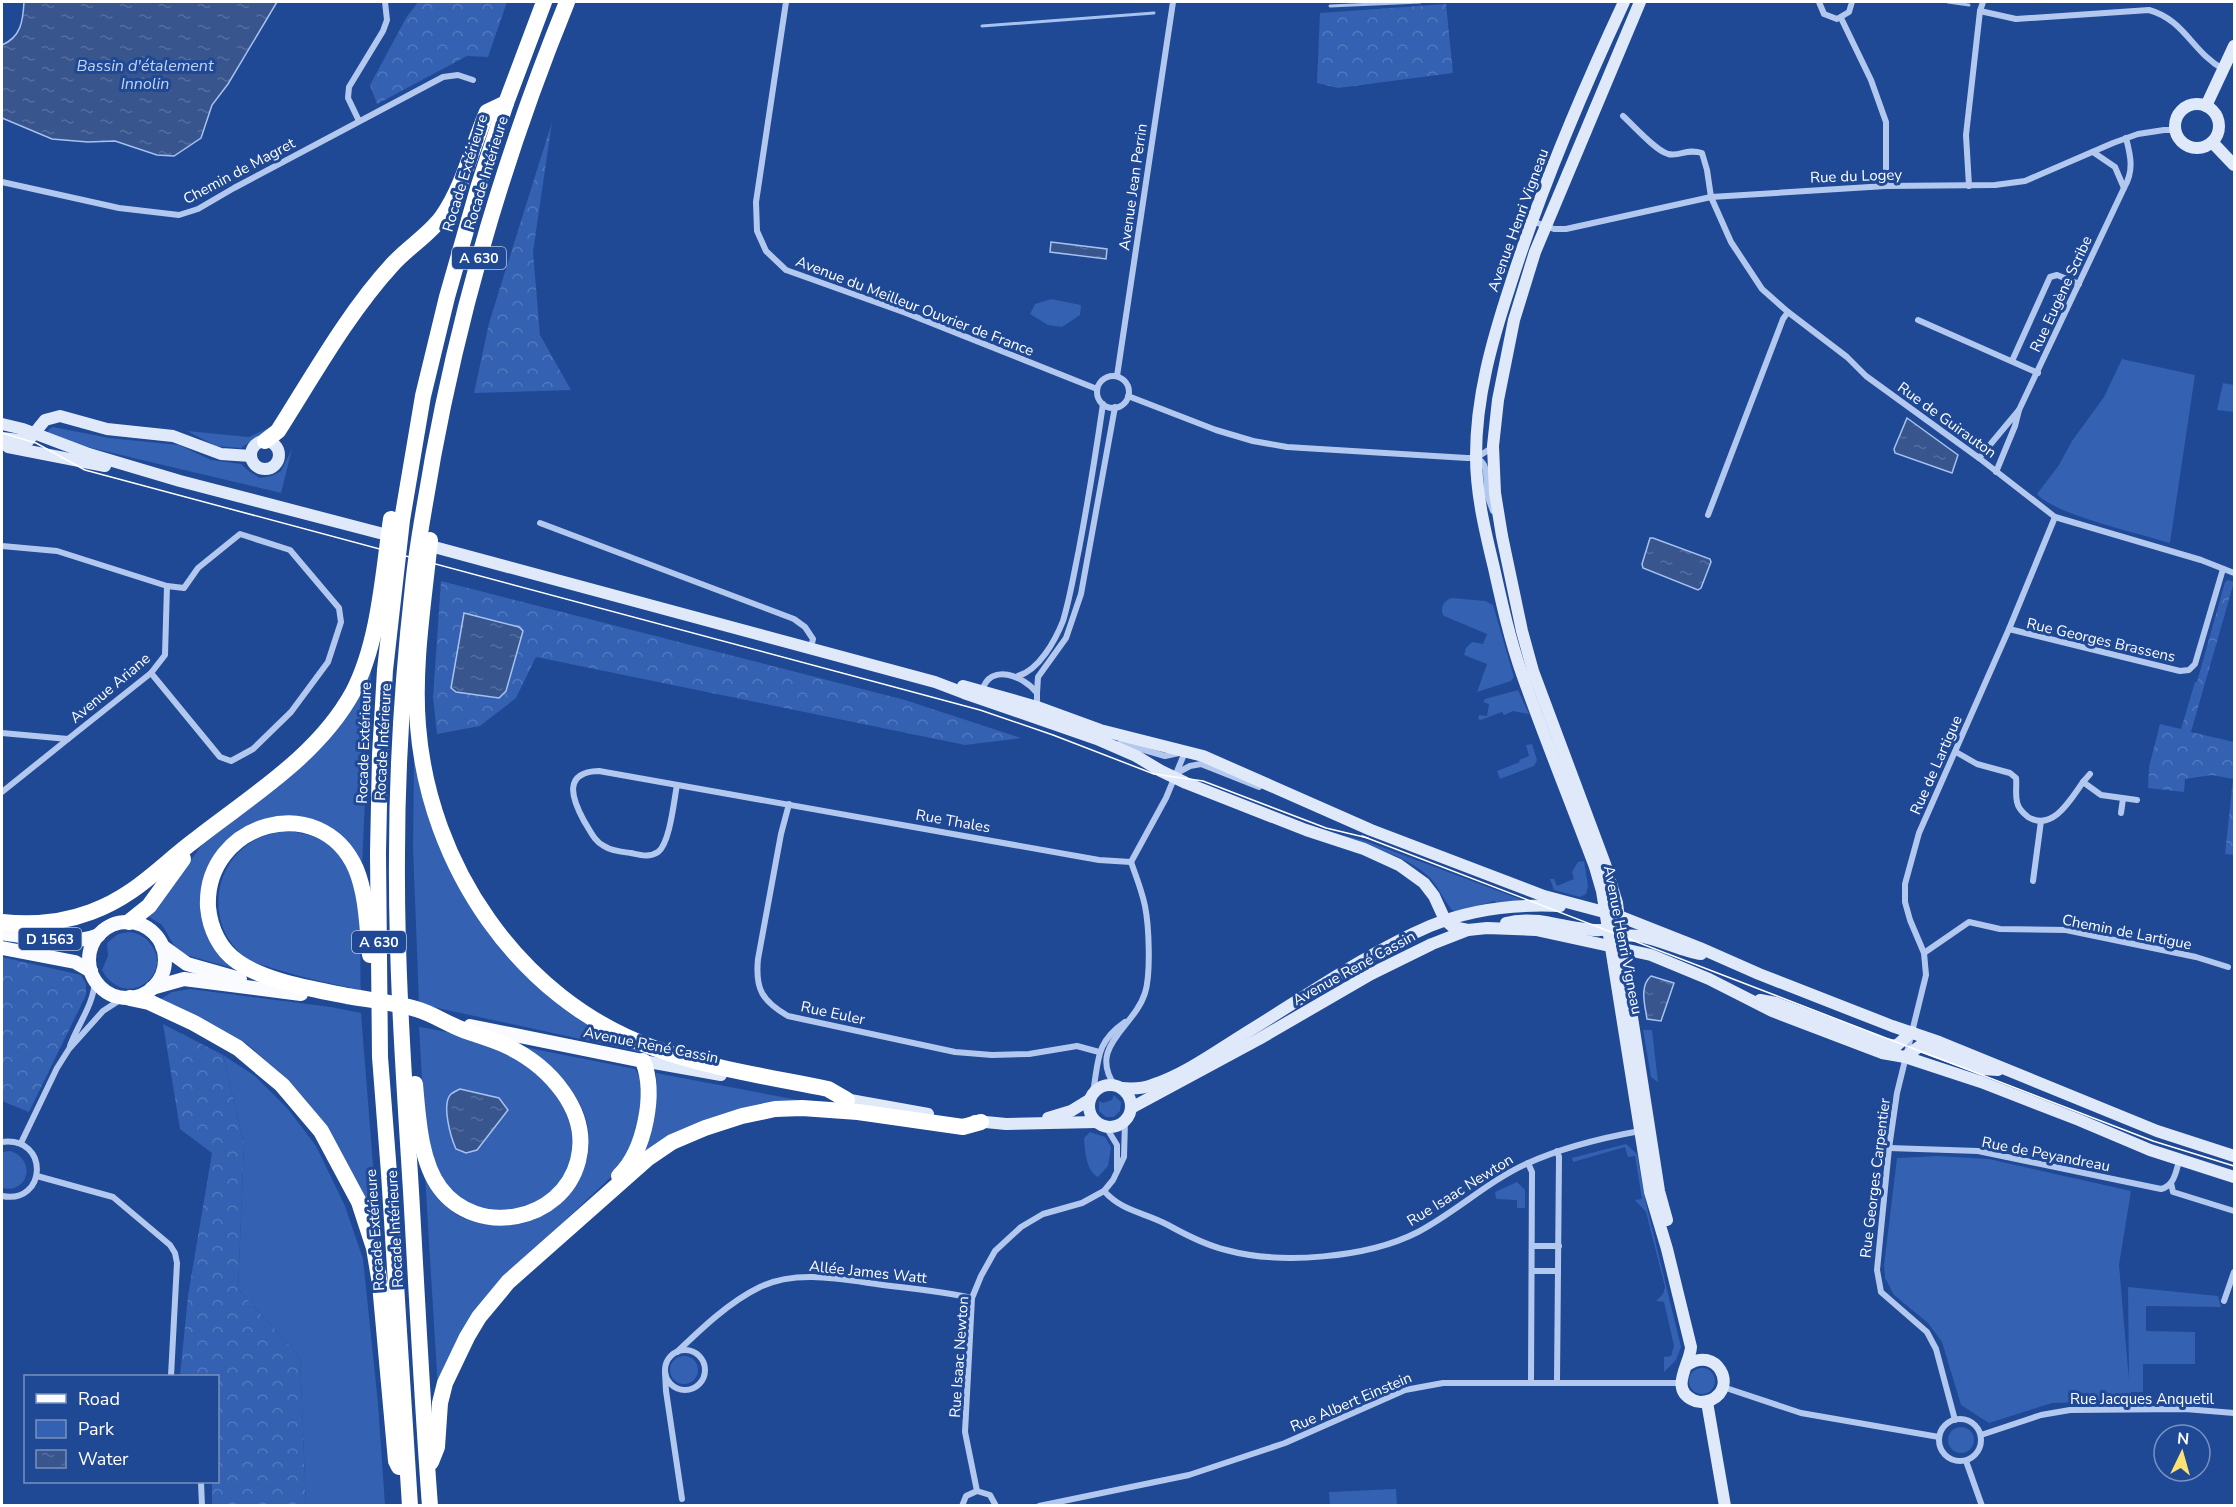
<svg xmlns="http://www.w3.org/2000/svg" width="2236" height="1507" font-family="'Nunito Sans',sans-serif">
<style>
.green{fill:#3461b2}
.forest{fill:url(#forest-crowns)}
.water{fill:url(#water-ripples);stroke:#a6c2f0;stroke-width:1.5}
.lines{fill:none;stroke-linecap:round;stroke-linejoin:round}
.stream{stroke:#a6c2f0;stroke-width:3}
.street{stroke:#b3c8ee;stroke-width:6}
.secondary{stroke:#dfe9fa;stroke-width:12}
.primary{stroke:#fafbff;stroke-width:14}
.highway{stroke:#fff;stroke-width:16}
.tram{stroke:#fff;stroke-width:1.5}
.labels{text-anchor:middle;stroke-width:6;stroke-linejoin:round;paint-order:stroke}
.shield{fill:#1f4895;stroke:#bcc8df;stroke-width:1.5}
.shield-label{font-size:14px;font-weight:bold;fill:#fff}
.street-label{font-size:15px;fill:#fff;stroke:#1f4895}
.water-label{font-size:16px;font-style:italic;fill:#bfd3f5;stroke:#1f4895}
</style>
<defs>
<pattern id="forest-crowns" width="20" height="18" patternUnits="userSpaceOnUse" patternTransform="scale(1.5)"><rect width="20" height="18" fill="#3461b2"/><path d="M2 6a3 3 0 1 1 6 0M12 15a3 3 0 1 1 6 0" fill="none" stroke="#5279be"/></pattern>
<pattern id="water-ripples" width="26" height="14" patternUnits="userSpaceOnUse" patternTransform="scale(1.5)"><rect width="26" height="14" fill="#38558d"/><path d="M2 4q2-2 4 0t4 0M15 11q2-2 4 0t4 0" fill="none" stroke="#566e9e"/></pattern>
</defs>
<rect width="100%" height="100%" fill="#1f4895"/>
<g class="green">
<polygon points="1051,299 1081,305 1080,315 1062,327 1048,325 1030,314 1035,304"/>
<path d="M2122,359L2195,375L2170,543C2141,534 2053,514 2037,494L2059,465L2072,441L2104,397Z"/>
<polygon points="2223,383 2234,385 2234,412 2217,410"/>
<polygon points="275,425 241,448 216,446 187,431 249,437"/>
<polygon points="53,427 109,438 179,445 211,460 241,464 250,472 260,478 272,476 281,471 292,449 281,493 62,441 48,433 49,429"/>
<path d="M1452,598L1485,601L1493,605L1514,677L1511,681L1477,692L1487,664L1464,655L1466,648L1472,642L1483,644L1487,634L1444,616C1439,608 1444,600 1452,598Z"/>
<path d="M368,668L371,670L362,866C353,852 344,837 330,828C322,822 310,820 300,819C285,817 269,817 255,822C222,835 196,875 201,910C202,919 229,958 235,969L183,954L175,947L162,925L149,917L201,846L291,776Z"/>
<polygon points="1518,690 1529,714 1513,711 1504,715 1502,712 1481,720 1478,719 1479,715 1487,716 1489,704 1483,702 1485,699"/>
<polygon points="1532,744 1537,760 1534,766 1500,779 1497,771 1520,762 1519,760 1529,756 1526,745"/>
<polygon points="414,758 435,836 451,871 510,959 650,1054 419,1004 413,848"/>
<path d="M1312,826L1334,833L1366,841L1525,901L1497,903L1494,901L1457,912L1452,910C1444,900 1439,888 1431,879C1406,852 1346,839 1311,829Z"/>
<path d="M291,831C298,833 306,834 313,836C369,858 359,942 361,990C331,984 301,977 272,968C265,966 257,964 251,961C205,933 209,865 255,840C266,834 278,832 291,831Z"/>
<polygon points="1584,861 1588,886 1586,894 1580,897 1554,890 1550,879 1554,879 1557,886 1574,879 1572,872 1578,862"/>
<path d="M129,932C139,933 147,938 152,946C173,976 124,1011 102,970L108,956L107,943L118,934Z"/>
<polygon points="190,989 331,1007 361,1013 379,1241 281,1074 246,1043 159,1000 172,992"/>
<path d="M419,1027C477,1035 554,1062 570,1125C573,1138 574,1153 569,1166C551,1215 475,1226 445,1182C422,1148 422,1069 419,1027Z"/>
<polygon points="1643,1030 1652,1030 1658,1082 1651,1077"/>
<path d="M524,1047L635,1069L643,1083L637,1126L628,1152L613,1175L511,1272L438,1391L425,1175C432,1189 440,1201 452,1211C462,1220 478,1223 491,1225C547,1233 599,1180 587,1123C579,1089 551,1066 524,1047Z"/>
<polygon points="223,1055 255,1076 288,1109 316,1146 345,1206 363,1259 378,1403 385,1505 306,1505 300,1357 238,1289 244,1144"/>
<path d="M656,1073L814,1103L776,1104L642,1155C652,1126 658,1104 656,1073Z"/>
<polygon points="1114,1095 1121,1102 1120,1111 1114,1117 1106,1117 1099,1111 1099,1101 1103,1103 1112,1100"/>
<path d="M1090,1132L1105,1137L1111,1147L1108,1166L1098,1177C1086,1171 1085,1151 1084,1138Z"/>
<polygon points="1626,1144 1637,1154 1645,1199 1681,1347 1676,1360 1664,1372 1664,1357 1671,1356 1674,1346 1664,1302 1656,1301 1663,1294 1665,1287 1646,1212 1635,1200 1642,1199 1635,1156 1628,1157 1625,1147 1573,1162 1572,1158"/>
<path d="M11,1151C37,1161 28,1194 2,1188V1152Z"/>
<polygon points="1938,1156 1989,1159 2131,1191 2119,1265 2129,1380 2128,1287 2218,1296 2221,1307 2146,1306 2146,1331 2195,1332 2195,1364 2143,1364 2143,1392 2131,1392 2131,1401 2052,1403 1989,1423 1961,1405 1942,1342 1928,1323 1894,1295 1885,1278 1884,1265 1897,1158"/>
<polygon points="1517,1182 1525,1190 1525,1208 1517,1208 1517,1200 1496,1199 1495,1192"/>
<circle cx="684" cy="1370" r="14"/>
<circle cx="1702" cy="1381" r="13"/>
<circle cx="1961" cy="1440" r="13"/>
<polygon points="1396,1489 1397,1505 1330,1505 1329,1492"/>
</g>
<g class="forest">
<polygon points="418,2 507,2 488,57 467,56 377,104 370,85 406,18"/>
<polygon points="1446,4 1453,73 1338,88 1317,83 1320,13"/>
<polygon points="552,122 533,252 540,335 571,390 474,393 489,323"/>
<polygon points="2228,580 2234,582 2191,732 2234,742 2234,855 2225,854 2233,779 2212,775 2185,779 2184,792 2148,788 2149,767 2160,724 2181,729 2195,682 2197,682 2225,582"/>
<polygon points="441,581 905,700 1021,738 965,745 536,657 516,698 480,726 437,734 433,697"/>
<polygon points="2,957 81,975 86,984 86,995 29,1112 2,1101"/>
<polygon points="163,1024 223,1055 244,1144 238,1289 300,1357 306,1505 212,1505 212,1482 218,1482 218,1376 180,1376 188,1296 212,1153 180,1129"/>
</g>
<g class="water">
<path d="M24,2H277L228,84L212,105L201,138L174,156L157,155L115,141L88,142L52,139L2,118V45C21,37 23,21 24,2Z"/>
<polygon points="1051,242 1107,249 1106,259 1050,252"/>
<polygon points="1907,418 1958,455 1952,473 1895,453 1894,449"/>
<polygon points="1650,538 1653,538 1710,559 1711,562 1701,588 1698,590 1643,568 1642,564"/>
<polygon points="464,613 519,627 523,631 506,691 499,698 456,692 451,688"/>
<path d="M1651,976L1674,983L1661,1021L1647,1019C1645,1005 1639,986 1651,976Z"/>
<path d="M460,1089L499,1098L508,1110L477,1150L466,1153L456,1149C451,1138 441,1104 451,1094C452,1093 458,1090 460,1089Z"/>
</g>
<g class="lines">
<g class="stream">
<polyline points="1948,2 1969,5"/>
<polyline points="1330,6 1420,2"/>
<polyline points="982,26 1154,13"/>
</g>
<g class="street">
<polyline points="786,2 756,202 757,231 766,251 786,270 906,313 1097,389"/>
<polyline points="1819,2 1824,14 1837,19 1849,12 1852,2"/>
<path d="M1980,11L2016,19L2149,10C2185,20 2192,52 2223,69"/>
<polyline points="1841,18 1871,80 1886,122 1886,186"/>
<path d="M1623,116C1634,126 1655,150 1668,154C1680,157 1686,148 1702,153L1707,170L1711,197L1731,242L1762,289L1788,312L1847,357L1866,376L1979,458L2055,517L2201,560L2234,573"/>
<polyline points="359,121 348,98 349,87 383,31 387,20 385,2"/>
<polyline points="2,182 119,208 179,215 198,209 234,188 443,77 458,75 473,80"/>
<polyline points="1969,186 1966,135 1980,11 1983,2"/>
<path d="M2124,188C2134,171 2131,157 2126,138"/>
<polyline points="1532,221 1554,229 1566,229 1711,197 1886,186 1995,185 2025,181 2113,143 2138,134 2164,130 2176,130"/>
<polyline points="1918,320 2038,373"/>
<polyline points="2012,361 2050,277 2057,275 2079,284"/>
<polyline points="1117,376 1173,2"/>
<circle cx="1113" cy="392" r="16"/>
<polyline points="1128,396 1216,430 1253,441 1287,447 1467,458 1476,458 1493,447"/>
<polyline points="2019,410 2124,188 2115,167 2093,152"/>
<path d="M1477,458C1490,465 1485,480 1487,493C1488,499 1491,505 1493,511"/>
<polyline points="1979,458 2019,410 2015,426 1996,472"/>
<polyline points="1708,515 1783,319 1788,312"/>
<polyline points="540,523 794,619 805,627 813,639 811,647"/>
<polyline points="2,546 57,551 167,586 184,588 198,568 240,534 290,550 339,608 341,622 328,662 291,712 253,749 231,761 220,757 151,673"/>
<polyline points="2009,629 2180,671 2189,670 2195,664 2223,569"/>
<path d="M1018,676C1039,670 1055,641 1063,621C1070,598 1074,573 1079,549C1088,501 1096,452 1103,404"/>
<path d="M982,691C990,662 1024,676 1037,693V706"/>
<polyline points="1037,693 1038,677 1066,638 1081,594 1115,407"/>
<polyline points="2,733 68,739 151,673 165,655 167,586"/>
<polyline points="1120,743 1165,756 1179,753"/>
<path d="M1956,752L1977,764L2010,773L2016,778C2017,785 2015,794 2017,802C2018,808 2023,813 2028,817C2053,832 2071,799 2083,782L2101,795L2137,800"/>
<polyline points="1177,773 1190,766 1201,764 1259,787"/>
<polyline points="2083,782 2090,774"/>
<path d="M677,785C674,800 670,843 658,852C649,858 640,855 631,853C622,852 611,851 604,846C594,841 590,830 584,821C572,799 562,772 599,771L1099,860L1131,862L1166,798L1185,752"/>
<polyline points="2,792 68,739"/>
<path d="M789,804L781,834L758,959C755,989 762,1001 788,1016L955,1052L992,1055L1029,1054L1077,1046L1099,1052"/>
<polyline points="2121,813 2123,799"/>
<polyline points="2033,881 2041,821"/>
<polyline points="1924,953 1969,922 2000,929 2066,930 2196,957 2228,967"/>
<path d="M70,1046C78,1024 94,1004 95,980"/>
<path d="M1115,1086C1087,1046 1134,1028 1145,993C1151,974 1149,926 1145,906C1142,891 1136,876 1131,862"/>
<path d="M1093,1092C1099,1060 1095,1043 1125,1022"/>
<polyline points="1106,1127 1117,1145 1117,1169"/>
<path d="M2,1142C50,1136 47,1205 2,1196"/>
<polyline points="21,1143 57,1068 69,1049 103,1011 123,998"/>
<path d="M1889,1148L1978,1151L2161,1189C2174,1186 2176,1172 2179,1161"/>
<polyline points="1557,1151 1559,1157 1557,1382"/>
<polyline points="1528,1163 1532,1172 1531,1383"/>
<polyline points="37,1176 113,1197 170,1245 175,1253 177,1263 171,1376"/>
<polyline points="2171,1183 2173,1192 2234,1211"/>
<path d="M1104,1191C1123,1212 1144,1212 1168,1225C1186,1235 1205,1245 1226,1250C1281,1265 1367,1258 1418,1232C1456,1212 1487,1182 1526,1164C1563,1147 1601,1138 1640,1131"/>
<polyline points="1532,1246 1559,1246"/>
<polyline points="1533,1271 1558,1271"/>
<polyline points="2224,1301 2234,1272"/>
<circle cx="685" cy="1370" r="20"/>
<path d="M677,1352C701,1329 729,1302 760,1287C799,1268 849,1281 891,1286C918,1289 945,1292 972,1298"/>
<polyline points="665,1372 666,1391 682,1499"/>
<polyline points="1723,1387 1801,1413 1939,1437"/>
<circle cx="1960" cy="1440" r="21"/>
<polyline points="1955,1420 1936,1349 1927,1332 1881,1292 1877,1270 1889,1148 1897,1093 1926,975 1924,953 1910,920 1905,902 1905,884 1919,833 2009,629 2055,517"/>
<polyline points="1981,1435 2041,1415 2070,1410 2185,1409 2234,1413"/>
<polyline points="1966,1461 1982,1506"/>
<polyline points="201,1482 202,1506"/>
<polyline points="977,1491 965,1432 972,1298 981,1276 995,1251 1021,1227 1043,1214 1082,1203 1104,1191 1113,1180 1124,1157 1125,1121"/>
<polyline points="962,1506 966,1496 977,1491 990,1495 996,1506"/>
<polyline points="1039,1506 1189,1475 1285,1443 1405,1390 1443,1383 1680,1383"/>
</g>
<g class="secondary">
<path d="M1624,2C1581,94 1541,188 1510,286C1492,341 1476,397 1476,456C1476,494 1485,531 1494,568C1502,604 1510,640 1522,674C1545,739 1571,803 1595,867L1602,891L1650,1192L1667,1249L1691,1347C1690,1364 1669,1389 1693,1400C1698,1403 1705,1402 1711,1400C1739,1387 1716,1345 1687,1365"/>
<polyline points="1640,2 1535,252 1514,320 1498,400 1493,446 1495,493 1502,536 1522,631 1533,671 1605,864 1617,903 1627,985 1659,1191 1667,1220"/>
<circle cx="2197" cy="126" r="22"/>
<polyline points="2206,106 2234,46"/>
<polyline points="2212,142 2234,165"/>
<polyline points="2,424 23,429 89,454 180,481 395,537"/>
<polyline points="2,438 28,441 45,420 60,416 107,429 173,436 221,454 251,456"/>
<circle cx="265" cy="455" r="14"/>
<polyline points="8,447 105,466"/>
<polyline points="423,544 935,682 964,693 1097,739 1136,756 1161,771 1186,783 1306,830 1364,849 1399,865 1424,883 1434,896 1445,920 1453,927 1468,930"/>
<polyline points="963,686 1037,707 1100,730 1203,756 1371,830 1544,896 1619,916 1700,948 1759,974 1892,1026 1939,1042 2157,1131 2234,1156"/>
<path d="M1506,923C1517,920 1528,920 1539,921C1556,923 1603,937 1614,926"/>
<path d="M1614,940C1635,925 1676,951 1701,954"/>
<polyline points="1760,1000 1776,1003 1885,1044 1896,1046 1912,1032"/>
<polyline points="1905,1057 1920,1046 1983,1069 1998,1070"/>
<polyline points="643,1061 721,1075"/>
<circle cx="1110" cy="1106" r="21"/>
<path d="M1121,1088C1132,1089 1142,1089 1152,1085C1185,1074 1215,1052 1244,1034C1305,997 1365,954 1430,926C1471,909 1516,904 1560,906"/>
<polyline points="839,1098 928,1114"/>
<polyline points="1131,1108 1259,1039 1371,974 1432,944 1468,930 1487,928 1536,930 1651,955 1709,979 1772,1011 1882,1053 1905,1057 1981,1082 2079,1120 2150,1150 2234,1177"/>
<polyline points="1048,1118 1071,1111 1089,1100"/>
<polyline points="975,1121 1006,1124 1096,1122"/>
<polyline points="1707,1402 1725,1506"/>
</g>
<g class="primary">
<circle cx="127" cy="960" r="38"/>
<path d="M2,933C33,938 69,947 99,935"/>
<polyline points="162,946 187,964 240,979"/>
<polyline points="2,948 75,962 91,971"/>
<polyline points="152,988 184,979 301,994"/>
<polyline points="470,1026 643,1061"/>
</g>
<g class="highway">
<path d="M265,441L278,431C313,376 348,313 392,265C407,248 429,235 442,217C464,185 472,147 487,112L506,103"/>
<path d="M430,540C424,601 413,665 418,726C429,865 518,998 651,1047C708,1068 769,1077 828,1089L847,1100"/>
<path d="M2,922C32,925 62,923 91,912C135,896 159,867 195,840C251,796 318,756 353,692C379,642 383,574 391,519"/>
<polyline points="129,922 149,906 183,859"/>
<path d="M370,955C367,926 367,896 356,869C321,789 204,822 208,907C210,929 220,950 238,962C266,982 314,989 347,996C370,1000 394,1003 416,1009C431,1013 446,1023 461,1029C476,1035 492,1039 507,1046C549,1066 591,1111 578,1161C562,1222 477,1238 440,1188C420,1161 418,1117 415,1084"/>
<polyline points="130,998 149,1002 194,1023 238,1048 282,1085 321,1131 359,1202 374,1248 380,1284 396,1461 399,1467"/>
<path d="M619,1176C645,1151 656,1093 643,1061"/>
<polyline points="431,1462 437,1447 440,1403 445,1383 467,1337 479,1317 508,1282 647,1159 672,1142 705,1128 742,1116 775,1109 802,1108 858,1112 963,1127 981,1122"/>
<polyline points="410,1506 389,1173 380,1057 378,853 380,755 385,670 402,520 423,396 447,297 479,185 506,103 544,2"/>
<path d="M430,1506C422,1401 417,1296 411,1191C404,1079 396,966 397,854C397,765 403,675 413,586C417,543 426,500 433,457C462,300 507,149 567,2"/>
</g>
<g class="tram">
<polyline points="2,433 36,443 85,470 980,710 1053,735 1154,774 1203,781 1326,828 1368,838"/>
<polyline points="1362,836 2153,1141 2234,1166"/>
</g>
</g>
<g class="labels">
<g class="shield">
<rect x="452" y="247" width="54" height="22" rx="4.5"/>
<rect x="18.5" y="928" width="63" height="22" rx="4.5"/>
<rect x="352" y="931" width="54" height="22" rx="4.5"/>
</g>
<g class="shield-label">
<text x="479" y="263">A 630</text>
<text x="50" y="944">D 1563</text>
<text x="379" y="947">A 630</text>
</g>
<g class="street-label">
<text transform="translate(239 171) rotate(-28)" y="5">Chemin de Magret</text>
<text transform="translate(465 173) rotate(-73)" y="5">Rocade Extérieure</text>
<text transform="translate(486 173) rotate(-73)" y="5">Rocade Intérieure</text>
<text transform="translate(1856 176) rotate(-2)" y="5">Rue du Logey</text>
<text transform="translate(1133 187) rotate(-82)" y="5">Avenue Jean Perrin</text>
<text transform="translate(1518 220) rotate(-70)" y="5">Avenue Henri Vigneau</text>
<text transform="translate(2061 294) rotate(-65)" y="5">Rue Eugène Scribe</text>
<text transform="translate(915 306) rotate(21)" y="5">Avenue du Meilleur Ouvrier de France</text>
<text transform="translate(1947 420) rotate(36)" y="5">Rue de Guirauton</text>
<text transform="translate(2101 640) rotate(13)" y="5">Rue Georges Brassens</text>
<text transform="translate(110 688) rotate(-40)" y="5">Avenue Ariane</text>
<text transform="translate(383 742) rotate(-87)" y="5">Rocade Intérieure</text>
<text transform="translate(364 743) rotate(-88)" y="5">Rocade Extérieure</text>
<text transform="translate(1936 765) rotate(-66)" y="5">Rue de Lartigue</text>
<text transform="translate(953 821) rotate(10)" y="5">Rue Thales</text>
<text transform="translate(2127 932) rotate(11)" y="5">Chemin de Lartigue</text>
<text transform="translate(1623 940) rotate(79)" y="5">Avenue Henri Vigneau</text>
<text transform="translate(1354 968) rotate(-29)" y="5">Avenue René Cassin</text>
<text transform="translate(833 1013) rotate(12)" y="5">Rue Euler</text>
<text transform="translate(651 1045) rotate(11)" y="5">Avenue René Cassin</text>
<text transform="translate(2046 1154) rotate(11)" y="5">Rue de Peyandreau</text>
<text transform="translate(1875 1178) rotate(-83)" y="5">Rue Georges Carpentier</text>
<text transform="translate(1460 1190) rotate(-32)" y="5">Rue Isaac Newton</text>
<text transform="translate(395 1229) rotate(-93)" y="5">Rocade Intérieure</text>
<text transform="translate(375 1230) rotate(-94)" y="5">Rocade Extérieure</text>
<text transform="translate(868 1272) rotate(6)" y="5">Allée James Watt</text>
<text transform="translate(959 1357) rotate(-86)" y="5">Rue Isaac Newton</text>
<text x="2142" y="1404">Rue Jacques Anquetil</text>
<text transform="translate(1351 1402) rotate(-23)" y="5">Rue Albert Einstein</text>
</g>
<g class="water-label">
<text x="145" y="71">Bassin d'étalement<tspan x="145" dy="18">Innolin</tspan></text>
</g>
</g>
<rect width="2236" height="1507" fill="none" stroke="#ffffff" stroke-width="6"/>
<rect x="24" y="1375" width="195" height="108" fill="#1f4895" stroke="#7991bf" stroke-width="1.5"/>
<rect x="36" y="1394" width="30" height="9" fill="#fafbff" stroke="#7991bf" stroke-width="1.5"/>
<text x="78" y="1405" font-size="18" fill="#ffffff">Road</text>
<rect x="36" y="1420" width="30" height="18" fill="#3461b2" stroke="#7991bf" stroke-width="1.5"/>
<text x="78" y="1435" font-size="18" fill="#ffffff">Park</text>
<rect x="36" y="1450" width="30" height="18" fill="url(#water-ripples)" stroke="#7991bf" stroke-width="1.5"/>
<text x="78" y="1465" font-size="18" fill="#ffffff">Water</text>
<g transform="translate(2182 1453) rotate(5)"><circle r="28" fill="#1f4895" stroke="#7991bf" stroke-width="1.5"/>
<path d="M0-4.5L10 22L0 15L-10 22Z" fill="#fce173"/>
<text y="-9" font-size="16" font-weight="bold" text-anchor="middle" fill="#ffffff">N</text>
</g>
</svg>
